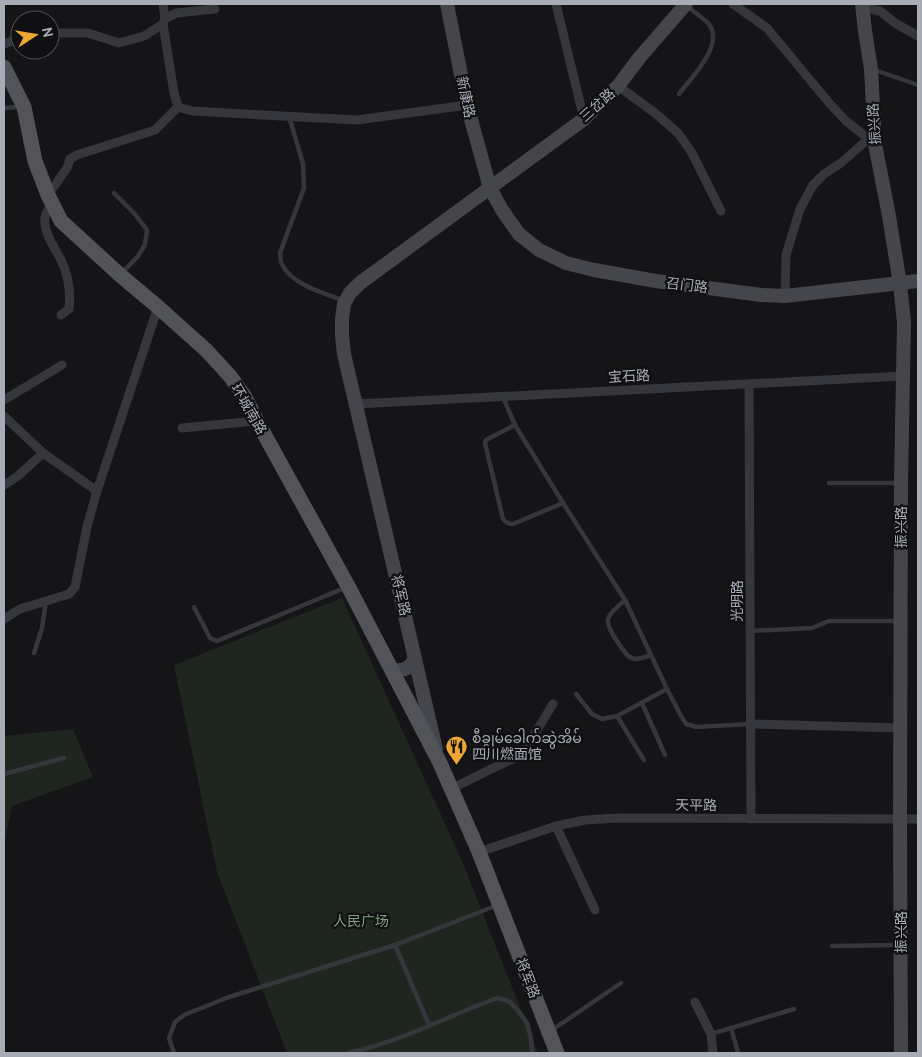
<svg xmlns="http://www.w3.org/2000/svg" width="922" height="1057" font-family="Cabin,'Noto Sans SC','Noto Sans Myanmar',sans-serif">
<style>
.green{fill:#1f2620}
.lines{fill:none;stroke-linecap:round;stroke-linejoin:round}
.lane{stroke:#36373c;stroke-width:4.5}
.street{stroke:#36373c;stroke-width:9}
.secondary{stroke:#44464b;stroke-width:14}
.primary{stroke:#52545a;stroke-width:15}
.labels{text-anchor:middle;stroke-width:4.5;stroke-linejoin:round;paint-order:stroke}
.street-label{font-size:14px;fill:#a7acb7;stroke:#101012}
.poi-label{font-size:14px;fill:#a7acb7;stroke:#101012;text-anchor:start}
.park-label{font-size:14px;fill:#7ea17e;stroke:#101012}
</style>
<rect width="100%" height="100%" fill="#151517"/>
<g class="green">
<polygon points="342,598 462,861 538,1053 287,1053 217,872 174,665"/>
<polygon points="73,729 93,777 12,806 4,843 4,736"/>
</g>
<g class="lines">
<g class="lane">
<polyline points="875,70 918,85"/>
<path d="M679,94C691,78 726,44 708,23C702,17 693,11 686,6"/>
<polyline points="4,108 20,107"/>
<path d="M289,116L303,164L304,188L280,253C281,256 280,261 282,264C290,284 326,294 345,301"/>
<polyline points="114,193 134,213 147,230 145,245 138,256 123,272"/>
<polyline points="503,397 515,425 563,503 625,600 667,689 680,714 686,724 696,727 750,724"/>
<path d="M515,425L486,440L485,443L503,519C506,523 509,524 513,524L563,503"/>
<polyline points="829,483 900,483"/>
<path d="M625,600C620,605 610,612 608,619C606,628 621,647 627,655C635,662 642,658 651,655"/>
<polyline points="194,607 210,638 217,641 347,587"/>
<polyline points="750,631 812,628 829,621 898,621"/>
<polyline points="34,653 42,628 46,601"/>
<polyline points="576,694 592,714 602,719 617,716 667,689"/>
<polyline points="642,703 665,755"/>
<polyline points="617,716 644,760"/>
<polyline points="4,774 64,758"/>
<polyline points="395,945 429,1025"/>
<polyline points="832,946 899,945"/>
<polyline points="731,1028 738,1053"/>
<polyline points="552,1030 621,983"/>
<polyline points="711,1034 794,1009"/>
<polyline points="174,1053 169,1038 175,1022 184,1015 229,997 395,945 498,905"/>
<path d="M348,1053C400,1042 448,1016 497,998L509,1001L520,1013L527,1023L531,1038L532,1053"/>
</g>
<g class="street">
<polyline points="163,4 165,19"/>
<polyline points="556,4 584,119"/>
<polyline points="733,4 767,28 830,104 846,121 875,144"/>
<polyline points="862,7 880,11 895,23 918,36"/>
<polyline points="50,33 88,33 119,43 144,36 163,24"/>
<polyline points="4,44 20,38"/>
<polyline points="618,86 655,113 678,133 692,153 721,211"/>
<polyline points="178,107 192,111 357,120 467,105"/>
<polyline points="178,107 174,93 163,24 165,19 176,13 215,9"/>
<polyline points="48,195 67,168 70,159 77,155 155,130 178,107"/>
<path d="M52,203C50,207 46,212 45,217C43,233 54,246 61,260C68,275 71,292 69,309L61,315"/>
<polyline points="785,296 786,255 800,209 813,185 824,174 841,163 868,139"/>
<polyline points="749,384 751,819"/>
<polyline points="4,400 62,365"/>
<polyline points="356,404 903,376"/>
<polyline points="4,416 43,453 97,491"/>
<polyline points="182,428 257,421"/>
<polyline points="4,485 18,476 43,453"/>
<polyline points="4,619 20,609 69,594 75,587 87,527 97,491 158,307"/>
<polyline points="751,724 901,728"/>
<polyline points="451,789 493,768 517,757 524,751 553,704"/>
<polyline points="556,826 595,910"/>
<polyline points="479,852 556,826 585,820 617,818 918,819"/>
<polyline points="695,1002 711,1034 713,1053"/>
</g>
<g class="secondary">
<polyline points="447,4 467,105 490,188 502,210 519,234 539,250 566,263 594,270 656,281 761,295 785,296 918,281"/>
<polyline points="862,4 865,31 871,69 875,144 889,216 900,284 904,322 901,483 900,819 901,1053"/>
<path d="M392,670C404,671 410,669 415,658"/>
<polyline points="436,749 344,354 342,335 342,319 344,304 350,293 360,283 584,119 618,86 640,57 686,4"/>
</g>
<polyline class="primary" points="4,67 24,107 35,161 48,195 61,221 120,275 158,307 206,350 230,376 245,397 257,421 348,586 440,763 479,852 557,1053"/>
</g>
<defs>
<symbol id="restaurant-pin" viewBox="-11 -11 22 30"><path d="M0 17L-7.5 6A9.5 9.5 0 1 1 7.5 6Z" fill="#efa734" stroke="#101012"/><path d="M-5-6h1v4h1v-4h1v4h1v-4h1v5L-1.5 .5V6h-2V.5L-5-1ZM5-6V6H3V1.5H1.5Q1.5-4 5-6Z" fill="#111"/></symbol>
</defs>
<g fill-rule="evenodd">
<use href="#restaurant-pin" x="444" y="734" width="25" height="34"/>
</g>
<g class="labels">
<g class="street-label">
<text transform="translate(466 97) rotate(78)" y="5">新康路</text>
<text transform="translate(597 105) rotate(-42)" y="5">三岔路</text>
<text transform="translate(874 124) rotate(-94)" y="5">振兴路</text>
<text transform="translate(687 285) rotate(7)" y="5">召门路</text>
<text transform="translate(629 376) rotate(-3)" y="5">宝石路</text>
<text transform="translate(249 409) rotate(60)" y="5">环城南路</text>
<text transform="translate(901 527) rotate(-90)" y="5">振兴路</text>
<text transform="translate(401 595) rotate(77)" y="5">将军路</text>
<text transform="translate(737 601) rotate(-90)" y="5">光明路</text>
<text transform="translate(696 805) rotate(1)" y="5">天平路</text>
<text transform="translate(901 932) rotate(-90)" y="5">振兴路</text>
<text transform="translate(528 978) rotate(69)" y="5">将军路</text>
</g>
<g class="poi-label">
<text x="472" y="743">စီချွမ်ခေါက်ဆွဲအိမ်<tspan x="472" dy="16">四川燃面馆</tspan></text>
</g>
<g class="park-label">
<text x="361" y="926">人民广场</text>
</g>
</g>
<rect width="922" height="1057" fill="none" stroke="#a7acb7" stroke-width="10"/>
<g transform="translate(35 35) rotate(78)"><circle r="24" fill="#101012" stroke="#4c4e54"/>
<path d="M0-4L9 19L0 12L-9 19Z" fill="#efa734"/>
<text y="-8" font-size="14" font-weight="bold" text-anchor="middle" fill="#a7acb7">N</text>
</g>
</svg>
